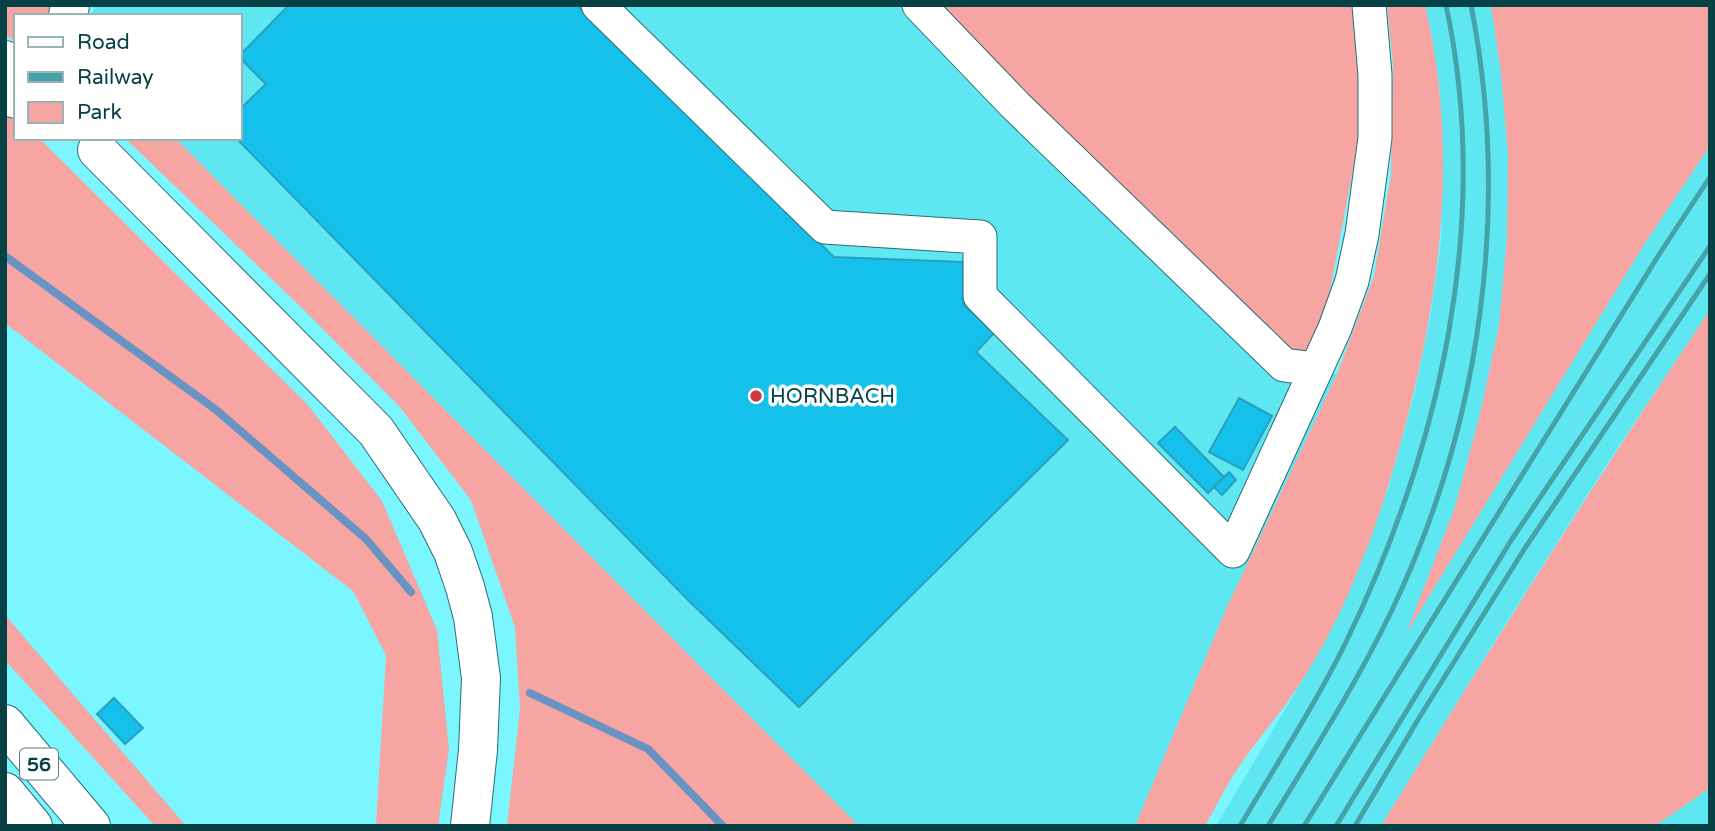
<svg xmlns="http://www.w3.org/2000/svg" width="1715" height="831" font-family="'Varela Round',sans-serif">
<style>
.built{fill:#5fe7f1}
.green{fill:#f6a5a2}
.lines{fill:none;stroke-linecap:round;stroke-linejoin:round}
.stream{stroke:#6993c2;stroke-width:8}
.building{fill:#15c0ea;stroke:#2a9fc0;stroke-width:2}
.minor-casing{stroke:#2a6c70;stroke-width:35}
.major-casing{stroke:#2a6c70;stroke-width:40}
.highway-casing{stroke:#2a6c70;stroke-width:40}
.minor{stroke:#fff;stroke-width:33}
.major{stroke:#fff;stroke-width:38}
.highway{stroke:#fff;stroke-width:38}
.rail{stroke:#46a2a8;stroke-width:5}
.poi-dot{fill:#cb3b44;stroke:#fff;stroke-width:2.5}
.labels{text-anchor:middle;stroke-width:7;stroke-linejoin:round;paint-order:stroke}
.shield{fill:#fff;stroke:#527a7d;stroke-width:2}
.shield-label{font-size:19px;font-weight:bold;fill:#084145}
.poi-label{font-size:21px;fill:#084145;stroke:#fff;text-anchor:start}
</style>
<rect width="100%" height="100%" fill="#7bf5fe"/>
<g class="built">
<polygon points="95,5 919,5 1283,365 1337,374 1227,607 1135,826 859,826 175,138 240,138 240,16 91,16"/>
<polygon points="1425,5 1491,5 1501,73 1508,154 1507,237 1499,325 1481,410 1455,507 1409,629 1645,243 1710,146 1710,310 1612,456 1509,618 1381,826 1216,826 1305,676 1341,609 1388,489 1414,396 1430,319 1441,242 1443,167 1440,92 1431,30"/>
<polygon points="1710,788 1710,826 1655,826"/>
</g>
<g class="green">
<polygon points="5,5 54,5 53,16 16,16 16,43 5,33"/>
<polygon points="926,5 1353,5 1359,75 1359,138 1315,369 1284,365"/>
<path d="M1387,5H1425C1460,152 1440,303 1400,445C1378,525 1349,606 1305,676C1283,712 1253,743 1231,779C1222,794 1214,810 1205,826H1135L1227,607L1337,374L1374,276L1391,175L1393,65Z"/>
<polygon points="1491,5 1710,5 1710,146 1645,243 1406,634 1455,507 1481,410 1499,325 1507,237 1508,154 1501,73"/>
<polygon points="5,116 16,119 16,138 39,138 308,405 382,501 437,630 449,749 438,826 376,826 386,655 353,591 5,323"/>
<polygon points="125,138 175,138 859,826 507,826 520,709 515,627 471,500 399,406 305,311"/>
<path d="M1710,310V788L1655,826H1381C1488,652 1596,479 1710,310Z"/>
<polygon points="5,615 186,826 155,826 5,660"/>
</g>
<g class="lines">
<g class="stream">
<polyline points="5,256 215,409 366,539 411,592"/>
<polyline points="530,693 648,749 723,826"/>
</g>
</g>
<g class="building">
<polygon points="289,5 577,5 834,257 963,262 963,304 994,333 976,352 1068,440 799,707 690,602 236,138 240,138 240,109 266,84 240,58 240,55"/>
<polygon points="1239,398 1272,416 1243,470 1209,452"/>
<polygon points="1175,427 1224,477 1208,493 1158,443"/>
<polygon points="1229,472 1236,480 1222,495 1214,487"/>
<polygon points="114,698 143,728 125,744 97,714"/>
</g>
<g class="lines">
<defs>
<g id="minor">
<polyline points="598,5 825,227 980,237 980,296 1233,551 1335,328 1352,281 1362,234 1375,138 1375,75 1369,5"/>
<polyline points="919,5 1015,105 1284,365 1315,369"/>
</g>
<g id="major">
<polyline points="68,16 70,5"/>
<polyline points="5,60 16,71"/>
<polyline points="5,96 16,99"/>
</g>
<g id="highway">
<polyline points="97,150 376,431 437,520 453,552 465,587 473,617 481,678 478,750 470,826"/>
<polyline points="5,724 91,826"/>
<polyline points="5,792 33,826"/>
</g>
</defs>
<use href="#minor" class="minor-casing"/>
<use href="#major" class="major-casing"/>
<use href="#highway" class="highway-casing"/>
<use href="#minor" class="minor"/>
<use href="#major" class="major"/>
<use href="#highway" class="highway"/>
<g class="rail">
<path d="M1240,826C1276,765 1315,705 1346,642C1441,447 1492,220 1446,5"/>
<path d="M1268,826C1311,755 1356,685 1392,610C1481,424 1511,208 1471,5"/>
<polyline points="1304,826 1660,253 1710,177"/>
<polyline points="1336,826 1512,539 1710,246"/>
<polyline points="1355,826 1419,718 1525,548 1710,274"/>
</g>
</g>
<circle class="poi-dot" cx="756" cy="396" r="7"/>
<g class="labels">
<rect class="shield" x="20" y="748.5" width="38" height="31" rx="5"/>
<g class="shield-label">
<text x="39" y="771">56</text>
</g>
<g class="poi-label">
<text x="770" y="403">HORNBACH</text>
</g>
</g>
<rect width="1715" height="831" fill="none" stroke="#084145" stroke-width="14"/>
<rect x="14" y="14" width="228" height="126" fill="#ffffff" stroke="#9cb3b5" stroke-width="2"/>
<rect x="28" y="37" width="35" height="10" fill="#ffffff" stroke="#9cb3b5" stroke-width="2"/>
<text x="77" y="49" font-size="21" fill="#084145">Road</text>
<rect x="28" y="72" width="35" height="10" fill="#46a2a8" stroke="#9cb3b5" stroke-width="2"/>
<text x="77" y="84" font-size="21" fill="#084145">Railway</text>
<rect x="28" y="102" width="35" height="21" fill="#f6a5a2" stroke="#9cb3b5" stroke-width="2"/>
<text x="77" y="119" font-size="21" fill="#084145">Park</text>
</svg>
